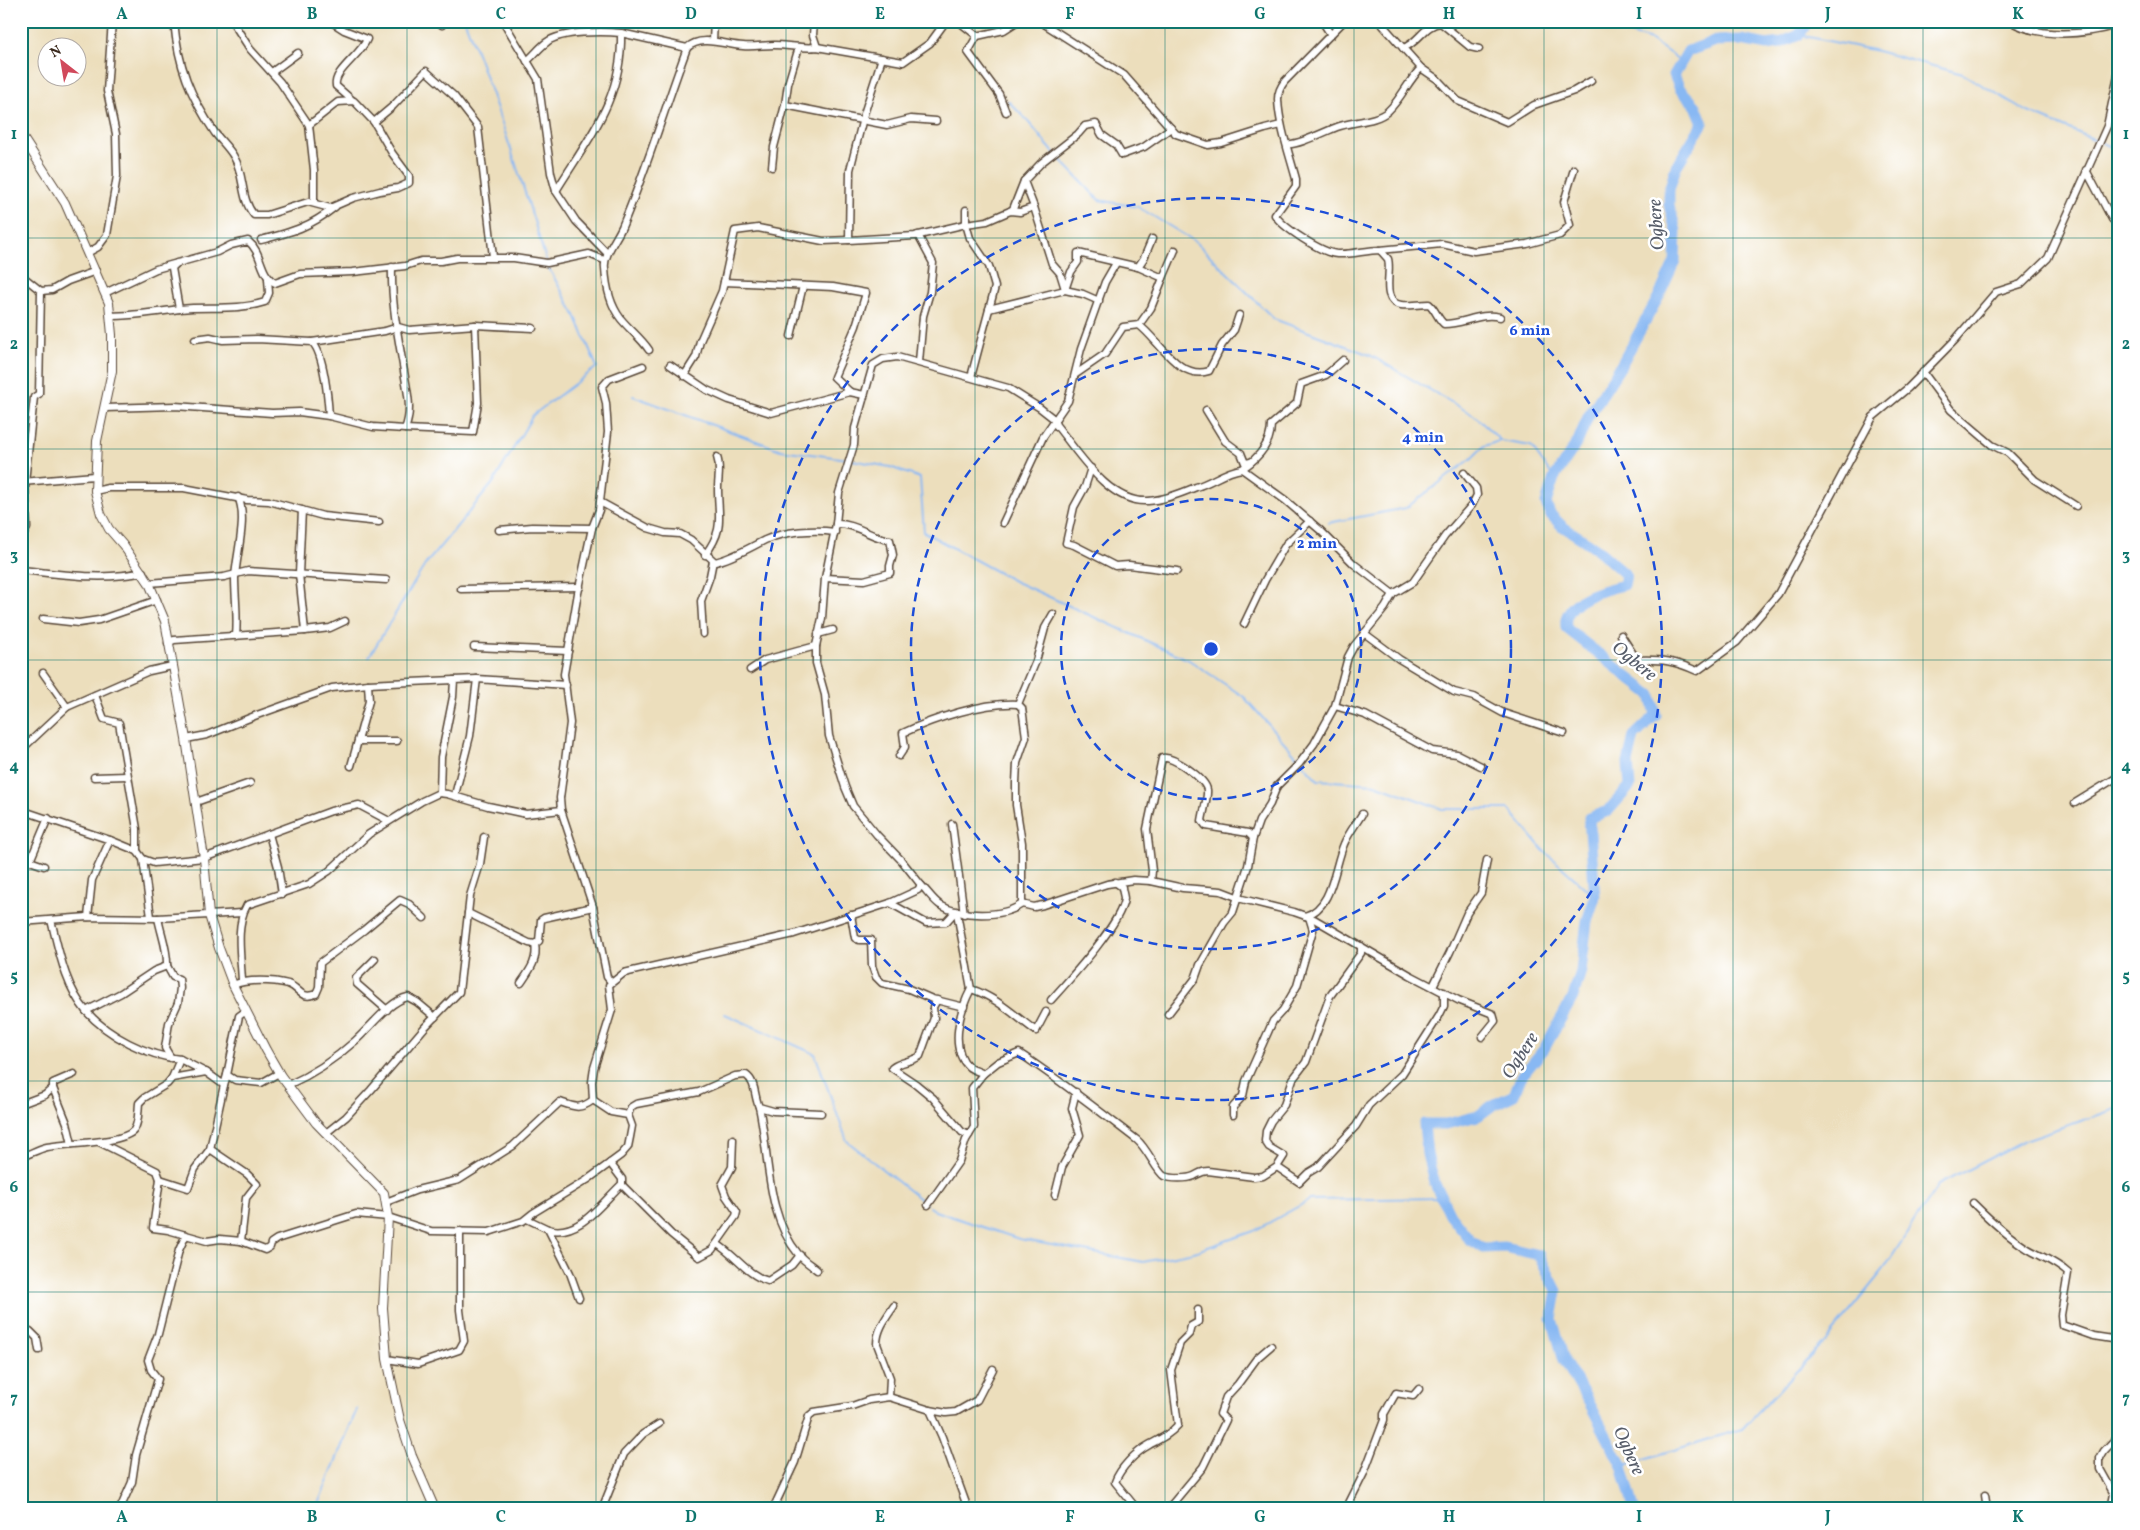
<svg xmlns="http://www.w3.org/2000/svg" width="2140" height="1530" font-family="Vollkorn,serif">
<style>
.lines{fill:none;stroke-linecap:round;stroke-linejoin:round}
.stream{stroke:#88b8f3;stroke-width:2}
.river{stroke:#88b8f3;stroke-width:11}
.minor-casing{stroke:#564536;stroke-width:9}
.tertiary-casing{stroke:#564536;stroke-width:10}
.minor{stroke:#fff;stroke-width:6}
.tertiary{stroke:#fff;stroke-width:8}
.grid{fill:none;stroke:#0f766e;stroke-width:1;stroke-opacity:0.55}
.ring{fill:none;stroke:#1d4ed8;stroke-width:2.5;stroke-dasharray:9 6}
.labels{text-anchor:middle;stroke-width:5;stroke-linejoin:round;paint-order:stroke}
.water-label{font-size:19px;font-style:italic;fill:#565c69;stroke:#fff}
.centre{fill:#1d4ed8;stroke:#fff;stroke-width:2.5}
.ring-label{font-size:15px;text-anchor:middle;font-weight:bold;fill:#1d4ed8;stroke:#fff;stroke-width:5;stroke-linejoin:round;paint-order:stroke}
.neatline{fill:none;stroke:#0f766e;stroke-width:2}
.grid-label{font-size:16px;text-anchor:middle;font-weight:bold;fill:#0f766e}
</style>
<rect width="100%" height="100%" fill="#fff"/>
<filter id="ink" filterUnits="userSpaceOnUse"><feTurbulence type="fractalNoise" baseFrequency=".02" numOctaves="2"/><feDisplacementMap in="SourceGraphic" scale="10" xChannelSelector="R" yChannelSelector="G"/><feConvolveMatrix kernelMatrix="1 2 1 2 8 2 1 2 1" color-interpolation-filters="sRGB"/></filter>
<filter id="wash" filterUnits="userSpaceOnUse"><feTurbulence type="fractalNoise" baseFrequency=".0096" numOctaves="4" result="noise"/><feDisplacementMap in="SourceGraphic" scale="20" xChannelSelector="R" yChannelSelector="G"/><feGaussianBlur stdDeviation="1.12" result="paint"/><feColorMatrix in="noise" values="0 0 0 0 0 0 0 0 0 0 0 0 0 0 0 0 0 1.4 0 .05"/><feComposite in="paint" operator="in"/></filter>
<g filter="url(#wash)">
<rect width="100%" height="100%" fill="#ecdebc"/>
<g class="lines">
<g class="stream">
<path d="M465,21C495,100 522,180 546,260"/>
<polyline points="1597,21 1597,24 1651,40 1682,62"/>
<polyline points="1799,35 1873,50 1963,74 2028,112 2098,141"/>
<polyline points="1008,101 1025,118 1054,153 1099,200 1138,207 1196,242 1274,319 1370,355 1475,416 1501,441 1531,446 1554,478"/>
<polyline points="2102,143 2119,150"/>
<polyline points="633,396 781,450 848,459"/>
<polyline points="852,460 890,467 920,478 924,532 1014,581 1189,660 1244,697 1299,759"/>
<polyline points="1328,523 1406,508 1471,459 1484,446 1499,441"/>
<polyline points="369,657 425,565 493,483 533,415 597,367 575,315 547,265"/>
<polyline points="1302,763 1318,780 1375,784 1442,809 1509,809 1543,850 1595,897"/>
<polyline points="725,1014 815,1054 847,1141 926,1204"/>
<polyline points="929,1207 935,1211 1019,1239 1143,1262 1194,1252 1254,1231 1310,1200 1440,1198"/>
<polyline points="1622,1466 1742,1429 1826,1340 1884,1269 1938,1185 2025,1140 2119,1108"/>
<polyline points="316,1509 357,1409"/>
</g>
<path class="river" d="M1634,1509L1622,1466L1591,1406L1564,1360L1552,1319L1557,1291L1539,1255L1504,1247L1483,1248L1470,1240L1450,1215L1434,1182L1427,1154L1424,1124H1446L1478,1116L1493,1105L1514,1095L1521,1077L1544,1049L1573,997L1581,971L1587,921L1595,897L1589,818L1608,811L1630,786L1628,763L1634,736L1656,715L1651,695L1566,628C1566,624 1565,619 1567,616C1574,597 1606,589 1624,585L1626,575L1596,548L1562,526L1550,514L1546,503L1554,478L1578,441L1588,417L1620,367L1659,296L1675,261L1676,231L1669,205V190L1676,167L1703,123L1696,106L1680,89L1674,75L1688,51L1716,41L1741,40L1767,45L1780,43L1799,35L1809,21"/>
</g>
</g>
<g filter="url(#ink)">
<g class="lines">
<defs>
<g id="minor">
<path d="M174,21C178,66 190,96 215,133C221,141 229,148 234,157C245,175 240,199 254,215H267L308,202L330,208L353,198L380,191L398,188L409,183V176L392,153L374,122L354,101L338,102L309,125L280,82L250,49L232,21"/>
<path d="M330,21L344,30L367,39C361,55 333,71 336,86L352,100"/>
<polyline points="437,21 442,25"/>
<polyline points="503,21 538,79 551,173 556,191 576,221 607,253"/>
<polyline points="814,21 813,35 817,47"/>
<polyline points="958,21 977,36 1004,30 1018,21"/>
<polyline points="1036,21 1041,22 1124,75 1176,134 1208,145 1221,143 1265,129 1281,125"/>
<polyline points="1322,21 1331,35"/>
<path d="M1344,21L1285,81C1281,86 1278,92 1278,99C1279,125 1289,153 1296,179V186L1275,215C1282,227 1322,253 1337,254C1351,255 1366,250 1380,250L1388,259C1392,272 1380,302 1401,305C1409,306 1420,304 1429,304C1436,310 1437,318 1444,324C1464,324 1480,312 1500,317"/>
<polyline points="1379,21 1421,68 1437,79 1458,101 1507,122 1534,105 1574,91 1591,81"/>
<path d="M2010,21C2041,39 2084,35 2117,25"/>
<polyline points="2029,21 2029,29"/>
<polyline points="621,33 687,48"/>
<polyline points="977,36 968,52 999,94 1006,112"/>
<polyline points="713,41 714,21"/>
<polyline points="799,47 788,84 785,105 887,125 911,119 936,121"/>
<path d="M1403,48C1419,43 1424,24 1441,23L1470,47L1479,49"/>
<path d="M527,61C534,55 540,47 547,42C561,31 603,31 621,33C623,99 589,137 556,191"/>
<polyline points="272,72 298,53"/>
<polyline points="374,122 393,106 426,71 454,96 478,127 493,257"/>
<polyline points="309,125 314,170 314,202"/>
<path d="M1287,144C1297,146 1326,131 1337,127C1353,121 1376,122 1388,111C1401,99 1408,81 1421,68"/>
<polyline points="772,167 774,147 785,105"/>
<polyline points="2086,170 2112,219 2119,225"/>
<polyline points="1034,207 1052,264 1060,273 1065,289"/>
<polyline points="966,210 966,224 987,221 1010,211 1020,212 1034,207 1024,181 1041,163 1078,134 1085,126 1096,124 1102,135 1116,145 1122,155 1144,147 1171,128"/>
<polyline points="1010,211 1013,209 1024,181"/>
<polyline points="918,235 933,263 930,292 923,316 919,362"/>
<path d="M261,240C292,232 310,227 335,207"/>
<polyline points="849,240 850,170 864,114 882,58"/>
<polyline points="1380,250 1442,244 1474,251 1527,244 1560,235 1570,225 1564,202 1574,169"/>
<polyline points="87,253 98,247 107,235 117,176 116,134 107,91 112,21"/>
<polyline points="177,263 172,268 179,309"/>
<polyline points="1138,267 1163,278 1151,308 1139,325"/>
<polyline points="21,275 41,291 52,290 68,281 96,271"/>
<polyline points="1163,278 1175,250"/>
<polyline points="724,282 833,287 866,293 856,326 834,377 850,392"/>
<polyline points="1065,290 1071,272 1078,262 1078,253 1138,267 1144,258 1152,239"/>
<path d="M105,293L156,269L217,252L231,245L248,241C263,253 259,274 275,283L300,274L353,272L405,266L421,261H441L457,258H514L547,263L589,254L604,260"/>
<polyline points="989,309 1065,290 1083,294 1099,301"/>
<path d="M110,316C134,316 157,312 180,309C208,306 237,311 265,302L269,293L268,279"/>
<polyline points="475,325 533,328"/>
<polyline points="791,336 803,286"/>
<path d="M195,339L210,337L223,340L257,339L312,342C324,353 328,399 329,416"/>
<polyline points="312,342 385,331 398,327 409,330 475,325 478,403 473,432 405,429"/>
<path d="M649,350C641,338 630,330 621,319C610,305 606,286 605,268C603,256 616,240 622,227C647,169 665,107 687,48C701,34 725,45 743,46C753,47 764,45 774,45C789,45 802,49 817,47L903,62L930,43L946,21"/>
<polyline points="670,365 707,390 729,400 771,413 850,392 864,395"/>
<polyline points="1923,372 1951,410 1992,445 2008,453 2035,480 2076,506"/>
<path d="M1076,374L1105,354L1123,327L1139,325C1159,340 1179,381 1209,371L1222,345L1234,330L1239,315"/>
<polyline points="684,376 696,357 700,341 722,291 735,231 758,228 823,241 849,240 915,236 966,224 970,238 989,266 995,287 971,377"/>
<path d="M105,408L175,406L272,413L299,412L329,416L373,427L405,429C413,410 407,391 404,371C398,337 391,301 392,267"/>
<polyline points="1206,410 1225,441 1241,453 1245,463 1251,462"/>
<polyline points="1091,468 1085,487 1074,507 1066,543 1074,545 1115,566 1129,565 1177,571"/>
<path d="M1242,469C1257,459 1271,444 1271,425L1297,403L1301,384L1326,375L1343,360"/>
<polyline points="22,482 94,476"/>
<polyline points="95,491 108,488 184,488 247,500 269,501 323,516 379,522"/>
<path d="M600,502L648,528L665,533L680,534L691,540L715,562C733,558 749,548 765,540C785,531 814,529 835,532"/>
<polyline points="302,510 299,574 305,631"/>
<polyline points="1003,523 1043,437 1068,401 1081,349 1105,282 1116,263"/>
<polyline points="499,530 532,527 592,528"/>
<polyline points="21,539 27,528 25,482 34,397 39,394 41,291"/>
<path d="M705,555C725,528 718,518 718,488C718,477 721,468 717,457"/>
<path d="M21,570C61,574 103,581 143,572"/>
<path d="M825,578L864,580L890,573V566L893,555L890,540C871,538 856,523 836,524"/>
<polyline points="149,583 224,577 248,571 386,580"/>
<polyline points="461,589 580,587"/>
<polyline points="43,619 79,623 99,620 157,600"/>
<polyline points="1244,624 1265,580 1286,544 1310,521"/>
<polyline points="1364,633 1399,659 1454,692 1474,697 1503,713 1564,733"/>
<polyline points="703,634 701,601 710,576 713,561"/>
<polyline points="818,634 833,630"/>
<path d="M1621,635L1637,660C1662,659 1675,661 1697,671L1737,642L1778,594L1873,417L1908,388L1955,340L1996,292L2021,284L2048,258L2107,126L2118,76L2119,21"/>
<path d="M236,636C238,616 235,597 235,578C236,555 248,518 238,497"/>
<polyline points="168,643 174,640 305,631 330,628 345,621"/>
<polyline points="474,647 568,651"/>
<polyline points="750,670 765,660 816,646"/>
<polyline points="43,673 67,707"/>
<polyline points="95,695 104,719 119,723 137,829 137,851"/>
<polyline points="1335,706 1365,715 1432,751 1457,754 1481,766"/>
<polyline points="186,739 207,735 257,715 332,688 368,684 454,680"/>
<polyline points="358,741 397,741"/>
<polyline points="21,750 67,707 149,671 172,666"/>
<path d="M899,756L905,747L903,733C935,718 983,702 1018,704"/>
<polyline points="351,766 369,701 368,684"/>
<polyline points="94,777 127,776"/>
<polyline points="440,793 441,757 453,697 454,680 477,679 566,685"/>
<polyline points="455,795 470,736 477,679"/>
<polyline points="196,802 250,783"/>
<polyline points="2075,803 2119,776"/>
<polyline points="21,810 110,840 137,851 143,859 154,863 204,858 331,811 359,805 389,821"/>
<polyline points="952,824 964,914"/>
<polyline points="269,834 278,867 282,894"/>
<polyline points="1253,838 1259,821 1270,804 1277,786 1299,764 1314,744 1335,706 1348,657 1354,646 1385,608 1393,594 1413,582 1445,536 1472,505 1477,495 1476,488 1464,473"/>
<polyline points="143,859 151,917"/>
<polyline points="44,866 30,861 48,818"/>
<path d="M1151,881L1152,871L1147,829L1162,758C1172,755 1206,779 1207,790C1208,797 1203,813 1202,821L1206,826L1248,833L1253,838L1248,866L1233,912L1224,923L1200,965L1195,979L1168,1014"/>
<path d="M921,885L902,861L877,835L853,806L845,787L829,736L825,695L816,663V646L822,618L825,578L836,524L839,493L854,445L855,428L873,365L883,359L897,357L1008,388L1040,408L1054,419L1056,425C1078,452 1109,504 1148,501C1163,500 1182,493 1196,487C1213,482 1225,471 1242,469L1285,500L1320,530L1354,564L1393,594"/>
<polyline points="890,903 926,923 946,922 956,911"/>
<polyline points="1022,904 1034,907 1043,905 1107,884 1133,880 1151,881 1183,888 1221,891 1242,899 1294,912 1314,919 1410,975 1458,1000 1493,1014 1495,1021 1482,1037"/>
<polyline points="468,913 529,943 535,944 539,941 541,920 544,918 593,907"/>
<path d="M957,913L971,989C996,997 1015,1016 1036,1031L1046,1012"/>
<polyline points="851,915 855,938 859,940 871,940 872,966 876,977 882,983 909,989 932,999 964,1007"/>
<path d="M1305,916C1333,908 1334,867 1344,844C1348,834 1356,824 1362,814"/>
<polyline points="88,917 92,880 110,840"/>
<path d="M158,918C161,934 168,950 167,966L154,971L121,993L86,1011C108,1036 147,1056 180,1059L172,1078"/>
<path d="M51,920C59,951 65,986 86,1011"/>
<polyline points="21,922 88,917 158,918 242,913"/>
<polyline points="375,959 356,978 357,984 387,1010"/>
<polyline points="167,966 173,977 179,979 180,988 178,1003 169,1023 165,1048 171,1058"/>
<path d="M242,981C241,957 235,926 247,905L309,884L329,871L369,834L422,801L439,793L447,794L488,806L526,814L561,810"/>
<polyline points="611,982 607,977 593,907 561,810 560,798 570,723 564,674 578,593 592,528 599,510 608,432 606,403 602,387 609,379 643,366"/>
<path d="M521,983C530,970 538,960 535,944"/>
<path d="M233,985C246,979 274,980 288,984C300,988 300,1000 316,994L319,987L320,963L364,930L400,900L409,904L424,918"/>
<polyline points="1433,986 1450,952 1467,913 1481,893 1487,860"/>
<path d="M971,989C961,1008 948,1048 969,1067C972,1070 979,1071 983,1074L998,1062L1019,1053C1060,1080 1098,1110 1137,1140C1147,1148 1157,1172 1164,1176C1170,1179 1188,1179 1194,1176C1200,1173 1202,1171 1208,1171L1254,1177L1263,1176L1277,1167L1299,1182L1308,1173L1318,1167L1356,1126L1369,1105L1402,1074L1439,1016L1444,1006V992"/>
<path d="M937,1000L933,1007L934,1018L920,1056C912,1062 901,1061 892,1068L916,1084L933,1098L962,1132L969,1135"/>
<path d="M1051,1000C1069,980 1121,924 1124,899C1124,895 1122,891 1122,887L1115,882"/>
<polyline points="180,1059 205,1072"/>
<polyline points="227,1075 239,1016 246,1011"/>
<polyline points="224,1085 210,1149 247,1174 257,1184 246,1198 241,1241"/>
<path d="M288,1085C313,1074 335,1059 355,1041C370,1028 389,1001 408,997L417,1002L435,1017"/>
<polyline points="53,1088 67,1123 72,1144"/>
<polyline points="21,1104 45,1095 53,1088 53,1083 74,1074"/>
<path d="M759,1107C770,1156 765,1214 799,1255C804,1261 811,1265 817,1270"/>
<path d="M628,1115L631,1107L636,1104L699,1092L735,1076L746,1075C756,1082 754,1096 759,1107L773,1111L821,1113"/>
<polyline points="1233,1115 1233,1107 1243,1096 1246,1081 1273,1021 1283,1010 1297,986 1313,930 1309,917"/>
<polyline points="326,1133 346,1117 371,1090 425,1027 459,992 470,896 480,864 484,837"/>
<polyline points="99,1142 157,1171 160,1179"/>
<path d="M210,1149L195,1169L188,1188L160,1179L153,1228L168,1230L207,1241L220,1239L241,1241L265,1250L270,1247L271,1243L277,1239L356,1214L388,1217L431,1231L489,1232L523,1221L533,1213L587,1180L621,1155L628,1147L630,1137L632,1126L628,1115L611,1112L593,1100L592,1082L594,1068L612,1010L609,985L624,973L794,934L890,903L918,890L921,885C927,891 933,900 940,905C960,917 1003,918 1022,904V843L1016,805V783L1017,763L1026,737L1022,708L1018,704L1036,661L1045,628L1053,614"/>
<path d="M21,1157C30,1154 38,1149 47,1147C66,1143 123,1144 134,1130C139,1123 138,1111 139,1103L144,1098L167,1084L172,1078L206,1072L224,1085L227,1075L235,1080L261,1083L279,1073"/>
<polyline points="1277,1167 1284,1156 1269,1147 1265,1141 1266,1131 1271,1121 1284,1105 1293,1079 1306,1062 1330,996 1361,953 1361,946"/>
<polyline points="622,1185 671,1234 699,1257 712,1250 736,1216 737,1212 726,1196 722,1185 732,1167 733,1139"/>
<polyline points="1055,1195 1062,1167 1080,1135 1072,1108 1076,1092"/>
<path d="M386,1202L417,1190L459,1180L513,1146L560,1102C574,1107 580,1110 593,1100"/>
<path d="M1973,1203C1990,1220 2007,1236 2028,1249C2042,1257 2056,1262 2068,1273L2061,1315L2062,1325L2093,1336L2119,1340"/>
<polyline points="928,1205 959,1161 966,1140 974,1127 972,1088 983,1074"/>
<polyline points="527,1219 548,1229 570,1273 579,1298"/>
<path d="M548,1229C579,1238 601,1203 622,1184V1179L610,1163"/>
<path d="M717,1244C735,1255 747,1275 768,1281L792,1265L800,1255"/>
<polyline points="21,1332 30,1331 37,1338 39,1350"/>
<polyline points="387,1359 418,1364 459,1350 464,1341 460,1310 460,1231"/>
<path d="M889,1397L890,1378L877,1344C877,1329 886,1318 894,1306"/>
<polyline points="930,1410 942,1437 968,1509"/>
<polyline points="1985,1495 1987,1509"/>
<polyline points="21,1506 35,1509"/>
<polyline points="120,1509 132,1482 136,1455 158,1379 151,1370 148,1360 158,1334 179,1250 186,1235"/>
<polyline points="602,1509 624,1454 643,1434 659,1424"/>
<polyline points="773,1509 795,1462 809,1416 814,1412 852,1406 869,1400 889,1397 930,1410 946,1413 956,1412 977,1400 993,1369"/>
<path d="M1137,1509L1115,1482C1120,1468 1136,1452 1149,1445C1160,1439 1169,1435 1178,1425L1171,1370L1180,1343L1189,1334L1191,1326L1198,1322V1310"/>
<polyline points="1168,1509 1203,1467 1226,1420 1220,1414 1226,1397 1238,1384 1257,1358 1271,1346"/>
<polyline points="1346,1509 1364,1473 1384,1420 1384,1414 1396,1393 1413,1396 1419,1389"/>
<polyline points="2111,1509 2114,1494 2100,1469 2100,1458 2104,1451 2119,1435"/>
</g>
<polyline id="tertiary" points="21,135 65,203 109,303 112,335 112,371 97,441 95,491 101,514 109,529 123,545 149,583 165,621 186,739 204,858 209,915 219,948 233,985 266,1050 281,1076 316,1123 384,1193 388,1217 383,1308 387,1359 400,1420 412,1456 435,1509"/>
</defs>
<use href="#minor" class="minor-casing"/>
<use href="#tertiary" class="tertiary-casing"/>
<use href="#minor" class="minor"/>
<use href="#tertiary" class="tertiary"/>
</g>
</g>
<path class="grid" d="M217,21V1509M407,21V1509M596,21V1509M786,21V1509M975,21V1509M1165,21V1509M1354,21V1509M1544,21V1509M1733,21V1509M1923,21V1509M21,238H2119M21,449H2119M21,660H2119M21,870H2119M21,1081H2119M21,1292H2119"/>
<g class="ring">
<circle cx="1211" cy="649" r="150"/>
<circle cx="1211" cy="649" r="300"/>
<circle cx="1211" cy="649" r="451"/>
</g>
<g class="labels">
<g class="water-label">
<text transform="translate(1655 225) rotate(-94)" y="7">Ogbere</text>
<text transform="translate(1635 660) rotate(39)" y="7">Ogbere</text>
<text transform="translate(1519 1055) rotate(-57)" y="7">Ogbere</text>
<text transform="translate(1630 1450) rotate(66)" y="7">Ogbere</text>
</g>
</g>
<circle cx="1211" cy="649" r="8" class="centre"/>
<g class="ring-label">
<text x="1530" y="335">6 min</text>
<text x="1423" y="442">4 min</text>
<text x="1317" y="548">2 min</text>
</g>
<rect width="2140" height="1530" fill="none" stroke="#fff" stroke-width="55"/>
<g transform="translate(62 62) rotate(329)"><circle r="24" fill="#ffffff" stroke="#b1aaa5"/>
<path d="M0-4L9 19L0 12L-9 19Z" fill="#d1495b"/>
<text y="-8" font-size="14" font-weight="bold" text-anchor="middle" fill="#3b2a1e">N</text>
</g>
<rect x="28" y="28" width="2084" height="1474" class="neatline"/>
<g class="grid-label">
<text x="122" y="19">A</text>
<text x="312" y="19">B</text>
<text x="501" y="19">C</text>
<text x="691" y="19">D</text>
<text x="880" y="19">E</text>
<text x="1070" y="19">F</text>
<text x="1260" y="19">G</text>
<text x="1449" y="19">H</text>
<text x="1639" y="19">I</text>
<text x="1828" y="19">J</text>
<text x="2018" y="19">K</text>
<text x="14" y="139">1</text>
<text x="2126" y="139">1</text>
<text x="14" y="349">2</text>
<text x="2126" y="349">2</text>
<text x="14" y="560">3</text>
<text x="2126" y="560">3</text>
<text x="14" y="771">4</text>
<text x="2126" y="771">4</text>
<text x="14" y="981">5</text>
<text x="2126" y="981">5</text>
<text x="14" y="1192">6</text>
<text x="2126" y="1192">6</text>
<text x="14" y="1403">7</text>
<text x="2126" y="1403">7</text>
<text x="122" y="1522">A</text>
<text x="312" y="1522">B</text>
<text x="501" y="1522">C</text>
<text x="691" y="1522">D</text>
<text x="880" y="1522">E</text>
<text x="1070" y="1522">F</text>
<text x="1260" y="1522">G</text>
<text x="1449" y="1522">H</text>
<text x="1639" y="1522">I</text>
<text x="1828" y="1522">J</text>
<text x="2018" y="1522">K</text>
</g>
</svg>
